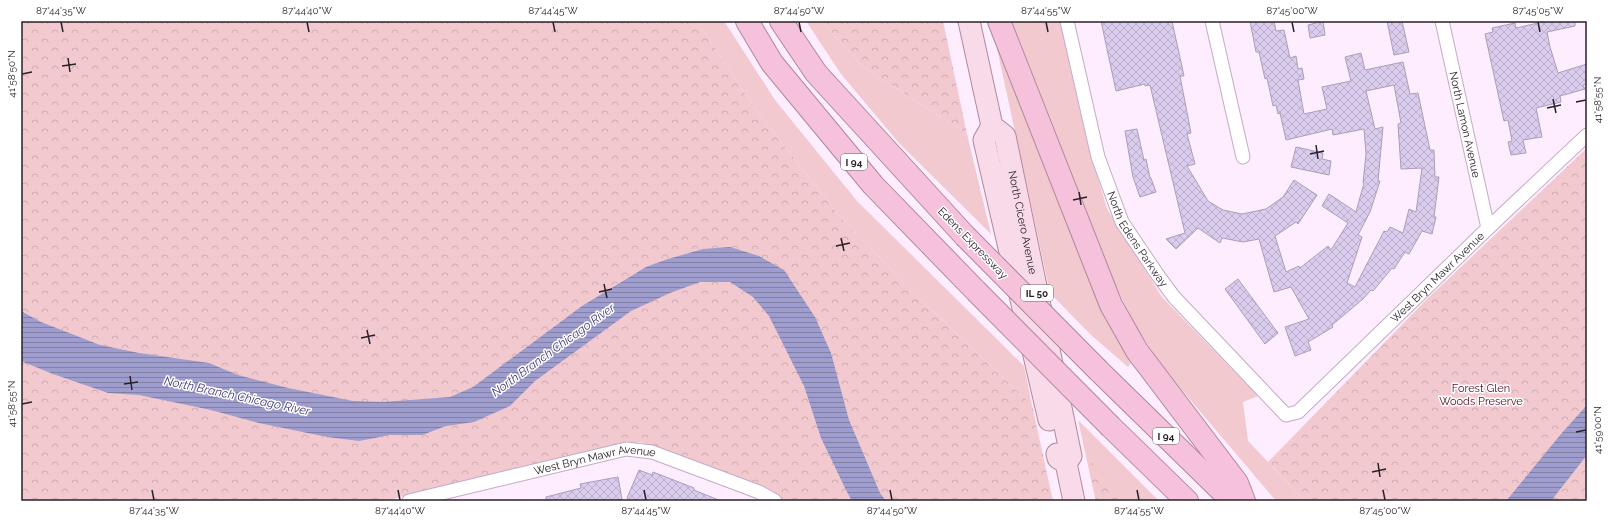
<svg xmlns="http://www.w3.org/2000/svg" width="1608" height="522" font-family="Raleway,sans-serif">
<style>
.grass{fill:#f2c9cf}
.park{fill:url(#park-crowns)}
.water{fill:url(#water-rules)}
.building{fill:url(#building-cross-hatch);stroke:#ab9dbb;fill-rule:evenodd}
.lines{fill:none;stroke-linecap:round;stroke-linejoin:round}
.street-casing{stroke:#c5abc5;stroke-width:15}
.primary-casing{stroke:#ae899d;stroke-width:23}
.highway-casing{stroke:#ae899d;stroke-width:24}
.street{stroke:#fff;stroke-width:13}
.primary{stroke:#f9dae9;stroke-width:21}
.highway{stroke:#f5c1db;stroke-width:22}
.highway-bridge-casing{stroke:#ae899d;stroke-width:24;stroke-linecap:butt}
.highway-bridge{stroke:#f5c1db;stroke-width:22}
.ticks{fill:none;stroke:#2a202a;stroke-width:1.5}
.labels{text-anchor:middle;stroke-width:3;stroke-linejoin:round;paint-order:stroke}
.shield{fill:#fff;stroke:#6a636a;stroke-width:1}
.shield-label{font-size:10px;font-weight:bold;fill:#2a202a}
.street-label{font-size:11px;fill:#2a202a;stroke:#fff}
.park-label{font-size:11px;fill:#500b22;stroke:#fff}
.water-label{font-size:12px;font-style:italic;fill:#3e3774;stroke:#fff}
.neatline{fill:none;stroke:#2a202a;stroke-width:1.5}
.ticks-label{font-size:10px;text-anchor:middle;fill:#2a202a}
</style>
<defs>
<pattern id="park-crowns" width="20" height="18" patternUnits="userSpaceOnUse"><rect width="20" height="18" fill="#f2c9cf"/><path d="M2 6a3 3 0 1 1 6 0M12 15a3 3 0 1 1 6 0" fill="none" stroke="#d0acb2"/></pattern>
<pattern id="water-rules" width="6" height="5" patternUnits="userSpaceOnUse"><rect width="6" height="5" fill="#9e9dcd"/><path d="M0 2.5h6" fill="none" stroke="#8180a7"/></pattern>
<pattern id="building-cross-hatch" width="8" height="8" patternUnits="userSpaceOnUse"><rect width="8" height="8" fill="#daccec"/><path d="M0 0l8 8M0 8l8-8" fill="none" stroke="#bbafcb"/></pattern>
</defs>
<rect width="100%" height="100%" fill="#feedfe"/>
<g class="grass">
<polygon points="697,21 724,21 775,100 857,201 1024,366 1032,405 920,299 842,219 759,114"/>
<polygon points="806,21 821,21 863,67 967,134 991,234 899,143 841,74"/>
<polygon points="991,21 1133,360 1128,367 1091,335 1050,293"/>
<polygon points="1011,21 1060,21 1085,133 1107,209 1162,297 1258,396 1243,402 1248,441 1305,501 1276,501 1176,383 1155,356 1134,323 1112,278"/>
<polygon points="1078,420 1159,501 1096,501"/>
</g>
<g class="park">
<polygon points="21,21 697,21 759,114 842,219 920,299 1032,405 1053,501 785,501 767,489 675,454 640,442 383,501 21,501"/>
<polygon points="821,21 943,21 967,134 863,67"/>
<polygon points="1587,148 1587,501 1305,501 1268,462 1426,300"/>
<polygon points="1086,456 1129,501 1096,501"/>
</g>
<g class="water">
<polygon points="730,247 759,256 784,270 815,317 831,353 849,420 880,493 886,501 852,501 846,490 821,438 804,386 769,316 753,297 730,282 700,282 670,293 631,311 535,381 510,406 474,422 446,426 422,435 390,435 359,441 327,437 259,423 211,410 139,395 108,393 53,374 21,361 21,311 41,322 100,345 139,353 209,363 238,375 288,388 353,401 383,402 450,397 473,387 582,306 646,267 668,259 703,249"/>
<polygon points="1587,405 1587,455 1551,501 1506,501 1561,434"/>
</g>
<g class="building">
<path d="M1101,21H1172L1184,76H1180L1191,133L1187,134L1195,164L1187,166L1208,201L1223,210L1242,214L1266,209L1283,197L1294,180L1317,195L1298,224L1296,222L1275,236L1286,272L1299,266L1300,268L1328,246L1331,250L1348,223L1322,206L1329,194L1356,212L1364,183H1363L1366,154L1364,129L1333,135L1332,129L1286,140L1280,113L1278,114L1276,105L1273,106L1267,78L1265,79L1259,52H1256L1250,21H1274L1276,31L1284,30L1290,58L1296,56L1298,69L1302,68L1304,79L1298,80L1304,114L1327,109L1322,87L1351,81L1345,57L1361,53L1365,70L1403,62L1410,94L1418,93L1430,150H1434L1435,177H1439L1434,217H1436L1432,234L1422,231L1409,254L1405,252L1394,269L1392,268L1373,291L1371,290L1363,299L1332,325L1333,327L1308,342L1311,350L1295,356L1285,327L1309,319L1291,287L1274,292L1259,239L1243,242L1222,238L1220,243L1198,228L1176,249L1166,239L1185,233L1150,85L1145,86V84L1116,91ZM1394,85L1401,123L1398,124L1401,169L1422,168L1416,212L1409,209L1403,233L1390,227L1387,232L1384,231L1355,287L1347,283L1362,237L1358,235L1370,212L1380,181H1378L1383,127L1375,129L1366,91Z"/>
<polygon points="1323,21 1325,35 1310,38 1308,25"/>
<polygon points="1387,21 1402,21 1409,52 1394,55"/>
<polygon points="1547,21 1575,21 1575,26 1547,32 1550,47 1558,73 1587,64 1587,84 1583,85 1585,89 1560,96 1561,102 1536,108 1542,137 1523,140 1526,153 1511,155 1508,142 1512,141 1508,120 1504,121 1485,34 1493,32 1492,28 1515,23 1516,28"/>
<polygon points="1137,129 1144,160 1146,159 1150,178 1151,178 1156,192 1140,197 1133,177 1125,131"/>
<polygon points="1296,147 1323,153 1322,159 1331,161 1329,175 1291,167"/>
<polygon points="1238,279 1278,333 1265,344 1225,289"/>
<polygon points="639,470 652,475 653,472 694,488 694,490 721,501 633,501 627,498"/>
<polygon points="618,477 622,499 612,501 546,501 546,497 581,488 580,484"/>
</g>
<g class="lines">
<defs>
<g id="street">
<path id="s1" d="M1067,21L1098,157L1122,222L1157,274L1174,297L1286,415L1298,412L1485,231L1587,135"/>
<polyline points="1212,21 1243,157"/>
<path id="s2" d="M1442,21L1488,228"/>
<path id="s3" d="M409,501L626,449L652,452L759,492L775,501"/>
</g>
<g id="primary">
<path id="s4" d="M969,21L992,126L1005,136L1071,456L1066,463"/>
<polyline points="992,126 984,140 1049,420"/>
<polyline points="1057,454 1058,458 1066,463 1074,501"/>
</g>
<g id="highway">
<polyline points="747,21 772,63 873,185 976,291"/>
<polyline points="781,21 816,73 965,236"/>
<polyline points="999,21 1111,305 1137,351 1237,483 1244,501"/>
<polyline points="1099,371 1232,501"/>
<polyline points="1111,427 1187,501"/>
</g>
</defs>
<use href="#street" class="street-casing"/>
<use href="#primary" class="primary-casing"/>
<use href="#highway" class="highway-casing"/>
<use href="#street" class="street"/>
<use href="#primary" class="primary"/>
<use href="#highway" class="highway"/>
<defs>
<g id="highway-bridge">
<polyline points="965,236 1099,371"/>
<polyline points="976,291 1111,427"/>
</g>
</defs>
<use href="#highway-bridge" class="highway-bridge-casing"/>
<use href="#highway-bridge" class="highway-bridge"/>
</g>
<path class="ticks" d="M61,22L63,32M307,22L309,32M553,22L555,32M799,22L801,32M1046,22L1048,32M1292,22L1294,32M1538,22L1540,32M68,58L70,72M62,66L76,64M22,74L32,72M1553,99L1556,113M1576,102L1586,100M1547,108L1561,105M1316,145L1318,159M1310,154L1324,151M1079,192L1081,205M1073,200L1087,197M841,238L844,251M836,246L850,243M604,284L607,298M599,292L612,289M367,330L370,344M361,338L375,335M130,376L132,390M124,384L138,382M22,404L32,402M1576,432L1586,430M1378,463L1380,477M1372,472L1386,469M152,490L154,500M398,490L400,500M644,490L646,500M890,490L892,500M1137,490L1139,500M1383,490L1385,500"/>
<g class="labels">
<g class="shield">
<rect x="841" y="154" width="26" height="16" rx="3"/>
<rect x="1021" y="285" width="32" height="16" rx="3"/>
<rect x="1153" y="428" width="26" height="16" rx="3"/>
</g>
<g class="shield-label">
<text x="854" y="166">I 94</text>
<text x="1037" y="297">IL 50</text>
<text x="1166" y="440">I 94</text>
</g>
<g class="street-label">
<text dy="4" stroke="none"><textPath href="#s2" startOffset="106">North Lamon Avenue</textPath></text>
<text dy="4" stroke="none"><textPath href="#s4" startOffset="212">North Cicero Avenue</textPath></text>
<text dy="4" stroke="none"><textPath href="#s1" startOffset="231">North Edens Parkway</textPath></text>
<text transform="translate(973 243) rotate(46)" y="4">Edens Expressway</text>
<text dy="4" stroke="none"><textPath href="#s1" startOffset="669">West Bryn Mawr Avenue</textPath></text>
<text dy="4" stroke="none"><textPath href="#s3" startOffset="191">West Bryn Mawr Avenue</textPath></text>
</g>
<g class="park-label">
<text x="1481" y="392">Forest Glen<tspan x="1481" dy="13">Woods Preserve</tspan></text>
</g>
<g class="water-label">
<text transform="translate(553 350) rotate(-36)" y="4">North Branch Chicago River</text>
<text transform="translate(237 396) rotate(12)" y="4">North Branch Chicago River</text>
</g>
</g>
<rect width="1608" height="522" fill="none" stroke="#ffffff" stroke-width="44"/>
<rect x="22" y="22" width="1564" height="478" class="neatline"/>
<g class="ticks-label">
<text x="61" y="14">87°44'35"W</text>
<text x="307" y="14">87°44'40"W</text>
<text x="553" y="14">87°44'45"W</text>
<text x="799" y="14">87°44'50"W</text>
<text x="1046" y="14">87°44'55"W</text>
<text x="1292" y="14">87°45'00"W</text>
<text x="1538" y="14">87°45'05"W</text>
<text transform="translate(11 74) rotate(-90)" y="4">41°58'50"N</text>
<text transform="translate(1597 100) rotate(-90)" y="4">41°58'55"N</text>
<text transform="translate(11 404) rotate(-90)" y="4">41°58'55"N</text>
<text transform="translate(1597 430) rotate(-90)" y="4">41°59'00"N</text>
<text x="154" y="514">87°44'35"W</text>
<text x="400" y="514">87°44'40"W</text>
<text x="646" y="514">87°44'45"W</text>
<text x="892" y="514">87°44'50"W</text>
<text x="1139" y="514">87°44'55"W</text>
<text x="1385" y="514">87°45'00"W</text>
</g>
</svg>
